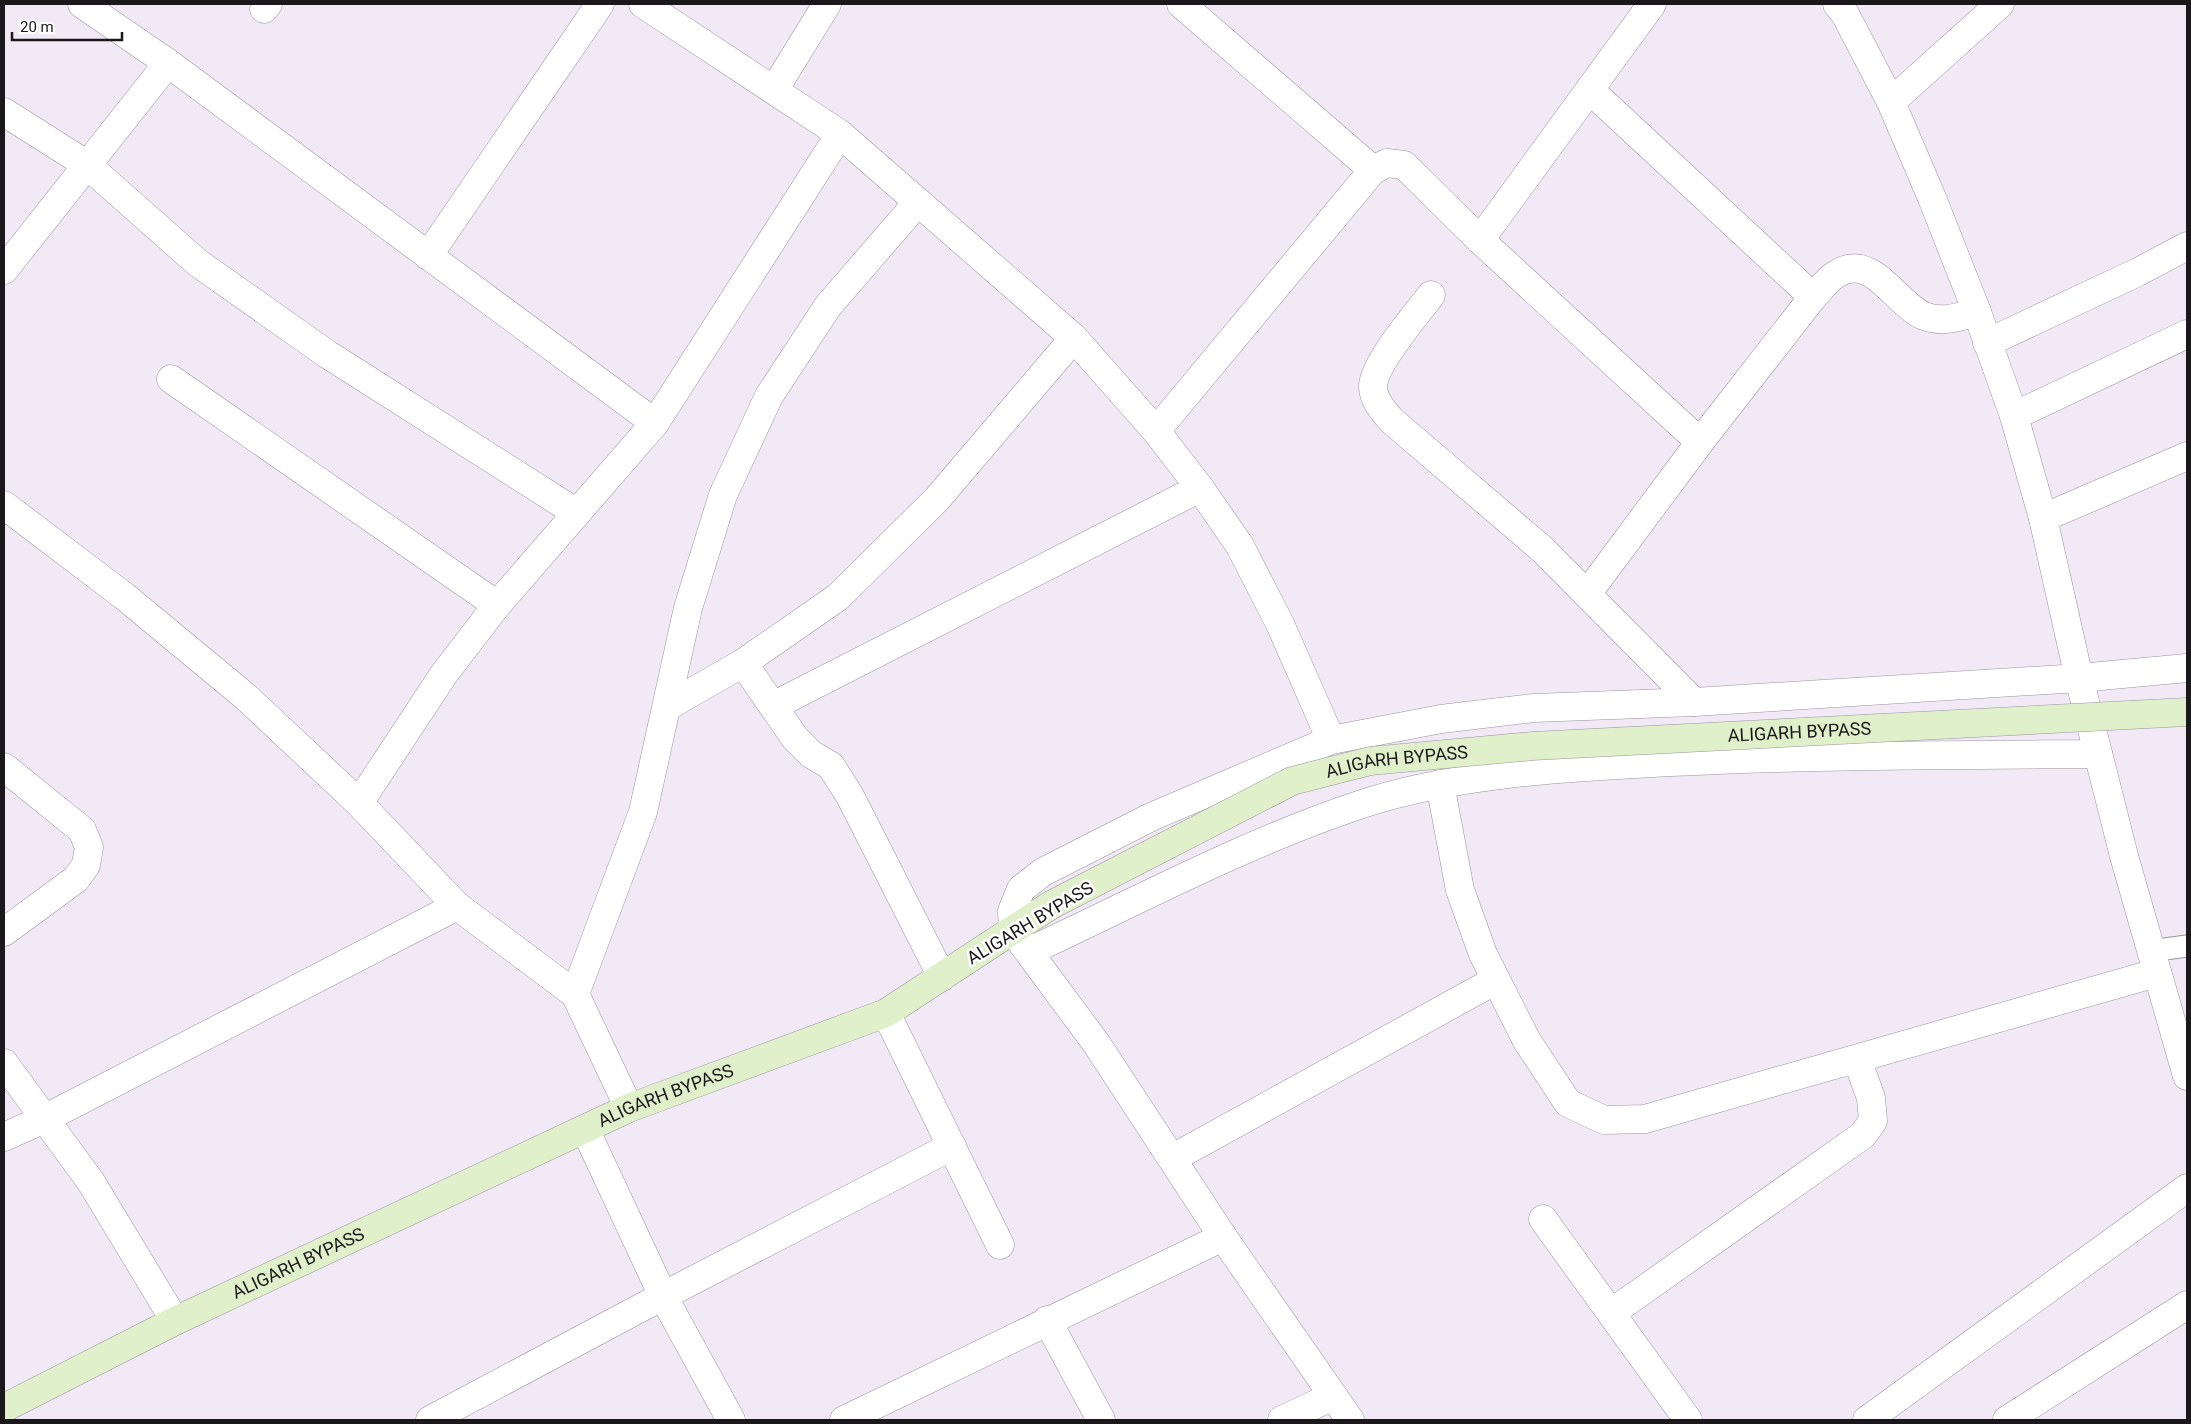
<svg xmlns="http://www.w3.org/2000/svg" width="2191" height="1424" font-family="Roboto,sans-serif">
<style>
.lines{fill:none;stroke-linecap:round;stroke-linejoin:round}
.service-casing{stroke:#9a939f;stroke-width:23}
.minor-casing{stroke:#9a939f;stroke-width:29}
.secondary-casing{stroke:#9a939f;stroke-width:29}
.service{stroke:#fff;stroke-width:21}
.minor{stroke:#fff;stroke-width:28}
.secondary{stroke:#e0f0cb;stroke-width:28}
.secondary-bridge-casing{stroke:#9a939f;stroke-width:29;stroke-linecap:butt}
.secondary-bridge{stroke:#e0f0cb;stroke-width:28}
.labels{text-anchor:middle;stroke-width:5;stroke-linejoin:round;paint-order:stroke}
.street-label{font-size:18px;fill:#1b181c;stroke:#fff}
</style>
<rect width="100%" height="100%" fill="#f1eaf6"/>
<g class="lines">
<defs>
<polyline id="service" points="2150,951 2187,946"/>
<g id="minor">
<polyline points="82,4 168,63 655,423 840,134"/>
<polyline points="643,4 840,134 1074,338 1156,431 1200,488 773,706"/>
<polyline points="1181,4 1373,170"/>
<polyline points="1837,4 1845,14 1891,102 1932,198 1977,312 2014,416 2043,518 2079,678 2124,856 2187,1076"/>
<polyline points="264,9 268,4"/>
<polyline points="774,90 827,4"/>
<polyline points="1590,90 1813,297"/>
<polyline points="1891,102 2000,4"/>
<polyline points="4,112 86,164 198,263 327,354 577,513"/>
<polyline points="1480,240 1652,4"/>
<polyline points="428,256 600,4"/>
<polyline points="4,270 168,63"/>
<path d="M1431,295C1416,315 1374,363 1373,386C1373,400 1383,410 1391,420L1542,549L1694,702"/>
<polyline points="1987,343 2138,272 2187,246"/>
<polyline points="171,379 497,605"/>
<polyline points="2014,416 2187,334"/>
<path d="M1156,431L1373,170L1387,163L1404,165L1480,240L1700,442L1813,297C1820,290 1827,280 1835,275C1872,250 1894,303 1924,316C1942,323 1959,317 1977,312"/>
<polyline points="1200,488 1240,546 1280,624 1331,740"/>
<polyline points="4,505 124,596 246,697 359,803 457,906 575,994 629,1108"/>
<polyline points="2043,518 2187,456"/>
<polyline points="1587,594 1700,442"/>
<polyline points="743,663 795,738 811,754 831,766 850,796 942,977"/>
<polyline points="668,706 743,663 838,597 937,499 1074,338"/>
<polyline points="4,767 82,830 89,847 86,865 76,879 4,932"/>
<polyline points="1440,784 1460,890 1483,954 1527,1041 1568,1103 1604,1120 1645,1119 2156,973"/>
<polyline points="359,803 444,674 497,605 655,423"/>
<path d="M1030,951C1137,901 1248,842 1359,805C1454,773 1572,767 1671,762C1814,755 1956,755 2098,754"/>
<polyline points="575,994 643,812 688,608 723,495 769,396 828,306 918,202"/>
<polyline points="886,1013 1000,1245"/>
<polyline points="4,1063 91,1182 175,1321"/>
<polyline points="585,1129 663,1296 731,1420"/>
<polyline points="4,1137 44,1119 457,906"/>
<polyline points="1173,1158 1496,980"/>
<polyline points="1543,1219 1688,1420"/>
<polyline points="1611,1313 1863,1135 1873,1121 1871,1098 1857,1059"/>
<polyline points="1047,1320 1101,1420"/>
<polyline points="430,1420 663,1296 952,1146"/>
<polyline points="844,1420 1223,1237"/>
<polyline points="1282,1420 1333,1396"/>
<polyline points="1350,1420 1223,1237 1096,1043 1013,931 1012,911 1021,889 1043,872 1151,817 1331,740 1441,719 1534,708 1694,702 2079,678 2187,668"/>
<polyline points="1867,1420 2187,1188"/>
<polyline points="2007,1420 2187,1305"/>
</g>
<g id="secondary">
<path id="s1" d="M4,1408L175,1321L629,1108L886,1013L1051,905"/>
</g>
</defs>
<use href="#service" class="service-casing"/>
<use href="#minor" class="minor-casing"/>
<use href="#secondary" class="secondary-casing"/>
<use href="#service" class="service"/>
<use href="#minor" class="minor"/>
<use href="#secondary" class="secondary"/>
<defs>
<g id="secondary-bridge">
<path id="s2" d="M1051,905L1292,781L1370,761L1533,746L2187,712"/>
</g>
</defs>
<use href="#secondary-bridge" class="secondary-bridge-casing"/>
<use href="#secondary-bridge" class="secondary-bridge"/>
</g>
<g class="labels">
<g class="street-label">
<text dy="6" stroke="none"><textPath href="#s2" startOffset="782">ALIGARH BYPASS</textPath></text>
<text dy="6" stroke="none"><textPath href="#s2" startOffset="378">ALIGARH BYPASS</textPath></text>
<text transform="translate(1030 923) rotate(-31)" y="6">ALIGARH BYPASS</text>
<text dy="6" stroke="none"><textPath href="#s1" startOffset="732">ALIGARH BYPASS</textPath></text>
<text dy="6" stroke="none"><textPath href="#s1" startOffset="328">ALIGARH BYPASS</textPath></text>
</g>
</g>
<rect width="2191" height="1424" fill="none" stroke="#1b181c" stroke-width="10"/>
<path d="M12 32v8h110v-8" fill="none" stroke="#1b181c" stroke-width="2.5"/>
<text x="20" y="32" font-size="15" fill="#1b181c" stroke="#ffffff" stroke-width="4" paint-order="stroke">20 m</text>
</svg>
